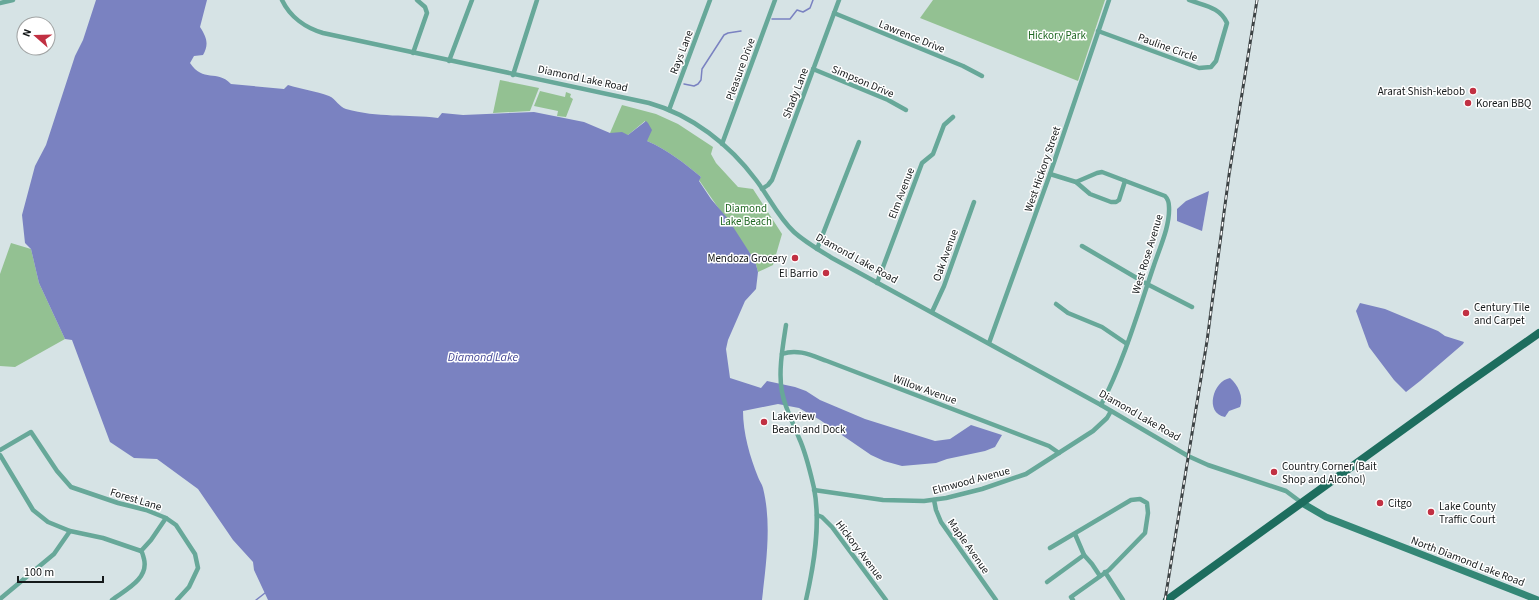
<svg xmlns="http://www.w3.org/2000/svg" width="1539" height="600" font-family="'Source Sans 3',sans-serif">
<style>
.green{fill:#93c192}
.water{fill:#7a82c1}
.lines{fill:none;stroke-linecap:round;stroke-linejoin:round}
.stream{stroke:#7a82c1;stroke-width:1.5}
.street{stroke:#67a899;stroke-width:4.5}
.secondary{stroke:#348776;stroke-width:7}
.primary{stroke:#1d6d5e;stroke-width:8}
.rail-casing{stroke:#3d4345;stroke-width:3}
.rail{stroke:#fff;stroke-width:1.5;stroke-dasharray:4.5;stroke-linecap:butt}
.poi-dot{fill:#c13042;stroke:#fff;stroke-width:1.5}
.labels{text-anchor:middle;stroke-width:3;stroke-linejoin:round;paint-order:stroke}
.park-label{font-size:11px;fill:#206823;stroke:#fff}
.street-label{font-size:11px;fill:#15191a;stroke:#fff}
.poi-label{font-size:11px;fill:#15191a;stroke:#fff;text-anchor:start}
.water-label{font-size:12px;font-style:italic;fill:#444795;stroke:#fff}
</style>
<rect width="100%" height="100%" fill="#d6e3e5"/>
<g class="green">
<polygon points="933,0 1105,0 1078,81 920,18"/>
<polygon points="500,80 539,88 530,111 493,113"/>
<polygon points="540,91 565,97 566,92 571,94 570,97 573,99 566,117 557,116 558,111 534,106"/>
<path d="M622,105L656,114L678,124L713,147L711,154L716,163L738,187L753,189L782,234L773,265L758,272L755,261L699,180L701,177C684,163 668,150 647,141L645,121L628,135L610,133Z"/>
<polygon points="11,243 31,249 39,283 65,339 15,367 0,366 0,274"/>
</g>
<g class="water">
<path d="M96,0H207L200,27C207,38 209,44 203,55L194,56L190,63C203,83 217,69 231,84L284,89L288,85C301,89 316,91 329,96C336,99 339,107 346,109C378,118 407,114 438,118L442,113L463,115L534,112L584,122L610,133L622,132L628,135L646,121L648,123L652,130L647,141C668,150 684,163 701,177L699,181L711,199L728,219L755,261L758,272L756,289L745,301L728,340L726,349L730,378L761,388L767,381L795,387L806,391L820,400L865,419L935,441L950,439L971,425L1002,435L995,447L985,451L947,459L936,463L902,466L884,461L871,455L820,420L799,408L778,404L743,411C743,433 750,457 758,477C759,480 762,484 763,488C772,524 766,563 762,600H268L254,570L253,562L233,540L198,489L157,459L134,458L110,442L72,340L65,339L39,283L31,249L25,243L22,215L35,166L46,145L75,56L83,40Z"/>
<polygon points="1209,191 1202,231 1177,221 1177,209 1186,201"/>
<polygon points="1360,303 1385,309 1438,331 1445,336 1464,342 1463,344 1420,381 1406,392 1394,380 1369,347 1356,311"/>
<path d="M1230,378C1238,385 1244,397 1240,407L1229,411L1225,417C1204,413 1213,381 1230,378Z"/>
</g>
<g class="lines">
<g class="stream">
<polyline points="772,19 790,19 797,10 803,12 810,8 813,0"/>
<polyline points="684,84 694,86 698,84 701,80 702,69 724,35 728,33 741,31"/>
<polyline points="256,600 265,593"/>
</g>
<g class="street">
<path d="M282,0C290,17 306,28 323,33L649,103C692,115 730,145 756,180C769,197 778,217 794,232C805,242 819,250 832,258L1101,405L1188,456L1208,465L1286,491L1302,503"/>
<polyline points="0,3 13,0"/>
<polyline points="834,13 963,66 982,76"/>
<path d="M1098,31L1199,68L1211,67L1216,61L1227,23C1220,7 1205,6 1189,0"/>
<polyline points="413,53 427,13 425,7 417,0"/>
<polyline points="449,61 472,0"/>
<polyline points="813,69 888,100 906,110"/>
<polyline points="513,75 537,0"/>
<polyline points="669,110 710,0"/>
<polyline points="722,144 775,0"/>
<polyline points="1050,174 1076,182 1090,194 1111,202 1116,202 1119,200 1125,181"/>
<path d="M1076,182L1097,173L1102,172L1165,196C1168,199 1169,202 1169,207C1170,226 1160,247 1154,265C1138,312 1124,361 1101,405"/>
<polyline points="762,189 768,185 772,180 839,0"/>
<polyline points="1082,246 1147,284 1192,307"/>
<polyline points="817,249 859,142"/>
<polyline points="877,283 922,163 933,154 944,125 953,117"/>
<polyline points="1056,304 1068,313 1102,327 1127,344"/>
<polyline points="932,312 944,286 974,202"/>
<path d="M786,325C783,345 778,372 782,392C785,408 793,423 799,438C806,453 810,471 814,488C821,524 814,565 806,600"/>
<polyline points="989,343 1050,174 1109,0"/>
<path d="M782,354C798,348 813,356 827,361L1049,446L1059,453"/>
<polyline points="0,450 31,432 57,471 71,487 118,503 146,510 166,518 176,525 195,554 198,568 189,587 177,600"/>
<polyline points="0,455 33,510 48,522 70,531 103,538 141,551"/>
<polyline points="814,490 883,500 924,501 946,498 982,489 1026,474 1093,431 1107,418 1111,411"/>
<polyline points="934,500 936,510 941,522 996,600"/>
<polyline points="817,515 822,517 832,527 886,600"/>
<polyline points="1050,548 1131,500 1140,499 1147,503 1148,513 1145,533 1109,570 1071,597 1073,600"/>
<polyline points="141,551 151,540 166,518"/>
<polyline points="1084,555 1092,564 1100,576"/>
<polyline points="1105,572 1123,600"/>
<polyline points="1047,582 1084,555 1075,534"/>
<polyline points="0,599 54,554 70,531"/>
<path d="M112,600C125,590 149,579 144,559C143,556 143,553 141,551"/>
</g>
<polyline class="secondary" points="1302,503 1326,517 1538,600"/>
<polyline class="primary" points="1167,600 1462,387 1539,333"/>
<defs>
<polyline id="rail" points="1165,600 1207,341 1229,175 1257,0"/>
</defs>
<use href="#rail" class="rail-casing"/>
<use href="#rail" class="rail"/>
</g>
<g class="poi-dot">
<circle cx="1473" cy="91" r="4"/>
<circle cx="1468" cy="103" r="4"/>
<circle cx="795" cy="258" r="4"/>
<circle cx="826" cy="273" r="4"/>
<circle cx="1466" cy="313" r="4"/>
<circle cx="764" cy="422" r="4"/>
<circle cx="1274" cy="472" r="4"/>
<circle cx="1380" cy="503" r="4"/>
<circle cx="1431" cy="512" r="4"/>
</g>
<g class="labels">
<g class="park-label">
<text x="1057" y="39">Hickory Park</text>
<text x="746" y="212">Diamond<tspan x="746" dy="13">Lake Beach</tspan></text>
</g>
<g class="street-label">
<text transform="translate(912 36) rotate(22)" y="4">Lawrence Drive</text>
<text transform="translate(1168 47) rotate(20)" y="4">Pauline Circle</text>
<text transform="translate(681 52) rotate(-69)" y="4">Rays Lane</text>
<text transform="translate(740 69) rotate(-70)" y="4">Pleasure Drive</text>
<text transform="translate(583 78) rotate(12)" y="4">Diamond Lake Road</text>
<text transform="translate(863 81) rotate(23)" y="4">Simpson Drive</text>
<text transform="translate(795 93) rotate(-69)" y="4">Shady Lane</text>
<text transform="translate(1042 169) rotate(-71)" y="4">West Hickory Street</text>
<text transform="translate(901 193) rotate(-69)" y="4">Elm Avenue</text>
<text transform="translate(1147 254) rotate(-73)" y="4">West Rose Avenue</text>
<text transform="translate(945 255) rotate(-70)" y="4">Oak Avenue</text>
<text transform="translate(857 258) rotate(29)" y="4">Diamond Lake Road</text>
<text transform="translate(925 389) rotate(20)" y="4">Willow Avenue</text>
<text transform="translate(1140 415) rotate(30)" y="4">Diamond Lake Road</text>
<text transform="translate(971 480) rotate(-15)" y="4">Elmwood Avenue</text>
<text transform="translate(136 499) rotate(17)" y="4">Forest Lane</text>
<text transform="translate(969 546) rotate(55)" y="4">Maple Avenue</text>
<text transform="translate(860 550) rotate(53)" y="4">Hickory Avenue</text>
<text transform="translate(1468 561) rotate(21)" y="4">North Diamond Lake Road</text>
</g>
<g class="poi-label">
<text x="1465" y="95" text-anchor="end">Ararat Shish-kebob</text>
<text x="1476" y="107">Korean BBQ</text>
<text x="787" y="262" text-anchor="end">Mendoza Grocery</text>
<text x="818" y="277" text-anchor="end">El Barrio</text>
<text x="1474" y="311">Century Tile<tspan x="1474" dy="13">and Carpet</tspan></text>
<text x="772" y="420">Lakeview<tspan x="772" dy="13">Beach and Dock</tspan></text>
<text x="1282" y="470">Country Corner (Bait<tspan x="1282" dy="13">Shop and Alcohol)</tspan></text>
<text x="1388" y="507">Citgo</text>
<text x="1439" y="510">Lake County<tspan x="1439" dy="13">Traffic Court</tspan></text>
</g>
<g class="water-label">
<text x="483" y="361">Diamond Lake</text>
</g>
</g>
<g transform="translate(36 36) rotate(290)"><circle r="19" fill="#ffffff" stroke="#a1a3a3"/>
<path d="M0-3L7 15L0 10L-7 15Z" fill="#c13042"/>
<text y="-6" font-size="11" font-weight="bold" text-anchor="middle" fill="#15191a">N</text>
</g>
<path d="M18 576v6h85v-6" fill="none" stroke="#15191a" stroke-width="2"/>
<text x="24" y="576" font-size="12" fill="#15191a" stroke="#ffffff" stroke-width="3" paint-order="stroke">100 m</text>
</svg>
